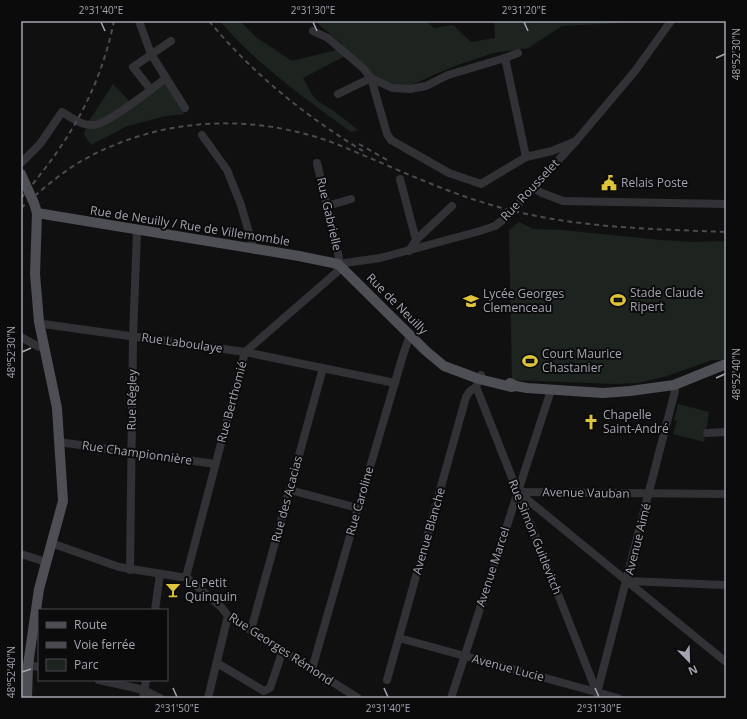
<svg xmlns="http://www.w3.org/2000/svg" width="747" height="719" font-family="'Open Sans',sans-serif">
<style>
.green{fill:#1d241f}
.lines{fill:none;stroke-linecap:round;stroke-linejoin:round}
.minor{stroke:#323236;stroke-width:8}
.major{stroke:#4e4e55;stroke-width:10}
.rail{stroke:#4b4b51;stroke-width:2;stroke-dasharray:5 4;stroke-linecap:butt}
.minor-bridge{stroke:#323236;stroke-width:8}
.ticks{fill:none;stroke:#a3a5b1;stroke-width:1.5}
.labels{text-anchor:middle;stroke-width:4;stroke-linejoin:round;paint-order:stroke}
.poi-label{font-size:12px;fill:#a3a5b1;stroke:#0c0b0c;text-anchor:start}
.street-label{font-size:12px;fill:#a3a5b1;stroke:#0c0b0c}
.neatline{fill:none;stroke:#a3a5b1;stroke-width:1.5}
.ticks-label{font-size:10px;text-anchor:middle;fill:#a3a5b1}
</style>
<rect width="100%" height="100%" fill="#111011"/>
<g class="green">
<path d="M220,21H240L257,38L292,61L336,50L343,45L315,21H426L434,28L453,25L471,42L495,38L494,21H621L619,23L562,26L528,48L493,53L452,67L409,86H397L376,78L351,53L303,78L313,96L319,102L334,111L358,130L351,132C305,98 257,65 220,21Z"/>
<polygon points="165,81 184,114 166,116 127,126 91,145 84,134 89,121 113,84 133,105"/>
<polygon points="519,222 533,229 562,230 661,240 693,242 726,241 726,358 721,360 712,360 667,376 638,383 615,384 512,380 509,230"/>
<polygon points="678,404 709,412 704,442 673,434 677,421 674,420"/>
</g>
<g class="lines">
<g class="minor">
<polyline points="139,21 151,54 185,108"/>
<polyline points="313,31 328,38 363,68 371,78 392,88 410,89 426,86 448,75 505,58 518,53"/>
<polyline points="505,58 526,157"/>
<polyline points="151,90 133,67 171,41"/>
<polyline points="338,94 371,78 387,134 391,140 449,173 481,184 526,157 552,151 576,141"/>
<polyline points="202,135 227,170 241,205 254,250"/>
<path d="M21,163L40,144L62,112C72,118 82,126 93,125C107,125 153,88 166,78"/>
<polyline points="400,179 416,240"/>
<polyline points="533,188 542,193 563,201 726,204"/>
<polyline points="520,202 576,141 635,71 671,21"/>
<polyline points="327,206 351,199"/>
<polyline points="409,251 416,240 452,206"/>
<polyline points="338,264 380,258 480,231 495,226 509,215"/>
<polyline points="39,322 43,324 245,352 395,383"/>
<polyline points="21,337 39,347 44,347"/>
<polyline points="481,375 476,387 479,394 599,698"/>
<polyline points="707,433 726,432"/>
<polyline points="59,442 215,464"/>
<polyline points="290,490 358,508"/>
<polyline points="518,492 726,662"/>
<polyline points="518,492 726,494"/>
<polyline points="51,543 119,567 181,577 186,577 222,608 228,616 358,698"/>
<polyline points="21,554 46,562"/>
<polyline points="130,570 133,337 137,231"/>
<polyline points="186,577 245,352 337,272 339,258 317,163"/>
<polyline points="627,581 726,585"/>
<polyline points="155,610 160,574"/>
<polyline points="251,630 323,368"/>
<polyline points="399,638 618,698"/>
<polyline points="217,663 264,691 270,688 283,650"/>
<polyline points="28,665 39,667"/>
<polyline points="312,669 358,508 403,355 410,335"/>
<polyline points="99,680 144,690 160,698"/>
<polyline points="387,680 466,397 470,391 476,387"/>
<polyline points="597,693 675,391 674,385"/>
<polyline points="143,698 146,680"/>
<polyline points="208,698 228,616"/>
<polyline points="451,698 551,390"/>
</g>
<g class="major">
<polyline points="21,174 34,203 37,213 35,274 39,322 57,408 63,501 39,589 28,665 27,698"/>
<polyline points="37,213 299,256 338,264 426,351 444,366 479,379 511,387 516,386"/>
<polyline points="510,383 516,386 527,388 603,393 630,391 674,385 726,364"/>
</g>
<g class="rail">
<path d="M209,21C252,73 305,116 363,151"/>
<polyline points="359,144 389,161"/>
<path d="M21,198C68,143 99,93 114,21"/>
<path d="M21,208C39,192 57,176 78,163C156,117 250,112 334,143C391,166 447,194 506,209C578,228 652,229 726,232"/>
</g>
<polyline class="minor-bridge" points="509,215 520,202"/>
</g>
<path class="ticks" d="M101,22L105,31M313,22L317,31M524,22L528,31M716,58L725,54M22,352L31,348M716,378L725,374M22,672L31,669M173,688L177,697M384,688L388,697M595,688L599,697"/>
<defs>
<symbol id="civic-bare" viewBox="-9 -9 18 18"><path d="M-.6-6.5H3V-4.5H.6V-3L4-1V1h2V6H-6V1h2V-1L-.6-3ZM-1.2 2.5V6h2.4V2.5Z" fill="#dfc43b" stroke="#0c0b0c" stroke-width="2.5" paint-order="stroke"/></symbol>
<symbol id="stadium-bare" viewBox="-9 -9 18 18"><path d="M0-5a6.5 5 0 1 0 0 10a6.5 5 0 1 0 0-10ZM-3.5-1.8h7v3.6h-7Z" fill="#dfc43b" stroke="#0c0b0c" stroke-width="2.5" paint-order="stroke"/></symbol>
<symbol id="school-bare" viewBox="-9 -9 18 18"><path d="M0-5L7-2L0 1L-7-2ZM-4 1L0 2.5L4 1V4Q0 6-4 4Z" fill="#dfc43b" stroke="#0c0b0c" stroke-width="2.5" paint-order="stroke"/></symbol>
<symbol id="church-bare" viewBox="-9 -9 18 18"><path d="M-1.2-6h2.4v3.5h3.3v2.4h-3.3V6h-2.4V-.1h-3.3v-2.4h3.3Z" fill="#dfc43b" stroke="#0c0b0c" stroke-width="2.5" paint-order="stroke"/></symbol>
<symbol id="bar-bare" viewBox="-9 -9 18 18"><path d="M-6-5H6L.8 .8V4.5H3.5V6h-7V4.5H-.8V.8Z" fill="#dfc43b" stroke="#0c0b0c" stroke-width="2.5" paint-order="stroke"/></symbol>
</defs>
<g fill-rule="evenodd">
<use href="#civic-bare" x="598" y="172" width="22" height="22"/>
<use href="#stadium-bare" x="607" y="289" width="22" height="22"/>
<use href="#school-bare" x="460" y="290" width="22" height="22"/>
<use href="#stadium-bare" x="519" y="350" width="22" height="22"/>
<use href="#church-bare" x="580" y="411" width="22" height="22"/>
<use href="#bar-bare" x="162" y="579" width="22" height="22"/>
</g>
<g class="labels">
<g class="poi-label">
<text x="621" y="187">Relais Poste</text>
<text x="630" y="297">Stade Claude<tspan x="630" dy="14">Ripert</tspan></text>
<text x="483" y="298">Lycée Georges<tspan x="483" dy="14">Clemenceau</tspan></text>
<text x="542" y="358">Court Maurice<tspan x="542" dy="14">Chastanier</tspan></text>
<text x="603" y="419">Chapelle<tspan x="603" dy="14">Saint-André</tspan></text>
<text x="185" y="587">Le Petit<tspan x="185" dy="14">Quinquin</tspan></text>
</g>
<g class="street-label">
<text transform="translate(530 190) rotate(-47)" y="4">Rue Rousselet</text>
<text transform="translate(329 214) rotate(77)" y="4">Rue Gabrielle</text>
<text transform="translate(190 226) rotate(9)" y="4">Rue de Neuilly / Rue de Villemomble</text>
<text transform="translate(397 304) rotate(45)" y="4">Rue de Neuilly</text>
<text transform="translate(182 343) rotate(8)" y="4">Rue Laboulaye</text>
<text transform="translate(132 400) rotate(-89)" y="4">Rue Régley</text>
<text transform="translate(232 402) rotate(-75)" y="4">Rue Berthomié</text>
<text transform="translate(137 453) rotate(8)" y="4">Rue Championnière</text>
<text transform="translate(586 493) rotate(1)" y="4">Avenue Vauban</text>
<text transform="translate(287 499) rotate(-75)" y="4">Rue des Acacias</text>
<text transform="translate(360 501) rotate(-74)" y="4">Rue Caroline</text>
<text transform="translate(429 531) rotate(-74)" y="4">Avenue Blanche</text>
<text transform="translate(535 537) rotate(68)" y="4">Rue Simon Guitlevitch</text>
<text transform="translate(638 539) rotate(-76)" y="4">Avenue Aimé</text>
<text transform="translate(493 567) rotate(-72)" y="4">Avenue Marcel</text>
<text transform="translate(281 649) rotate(33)" y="4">Rue Georges Rémond</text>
<text transform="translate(508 668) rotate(15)" y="4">Avenue Lucie</text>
</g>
</g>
<rect width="747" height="719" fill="none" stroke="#0c0b0c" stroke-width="44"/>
<rect x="38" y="609" width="130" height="72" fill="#0c0b0c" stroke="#48494e"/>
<rect x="46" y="622" width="20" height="6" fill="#4e4e55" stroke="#48494e"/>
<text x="74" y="629" font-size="12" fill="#a3a5b1">Route</text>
<rect x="46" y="642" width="20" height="6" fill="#4b4b51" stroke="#48494e"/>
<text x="74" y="649" font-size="12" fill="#a3a5b1">Voie ferrée</text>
<rect x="46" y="659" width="20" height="12" fill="#1d241f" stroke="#48494e"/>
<text x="74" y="669" font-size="12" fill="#a3a5b1">Parc</text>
<g transform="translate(689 661) rotate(157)" stroke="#0c0b0c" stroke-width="3" paint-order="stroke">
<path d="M0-3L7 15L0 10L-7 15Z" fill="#a3a5b1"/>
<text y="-6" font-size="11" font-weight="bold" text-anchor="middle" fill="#a3a5b1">N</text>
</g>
<rect x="22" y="22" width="703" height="675" class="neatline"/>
<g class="ticks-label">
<text x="101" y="14">2°31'40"E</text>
<text x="313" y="14">2°31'30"E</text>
<text x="524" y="14">2°31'20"E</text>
<text transform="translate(736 54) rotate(-90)" y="4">48°52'30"N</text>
<text transform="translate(11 352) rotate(-90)" y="4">48°52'30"N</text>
<text transform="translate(736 374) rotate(-90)" y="4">48°52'40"N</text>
<text transform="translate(11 672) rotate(-90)" y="4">48°52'40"N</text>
<text x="177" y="712">2°31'50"E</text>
<text x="388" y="712">2°31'40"E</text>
<text x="599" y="712">2°31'30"E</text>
</g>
</svg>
